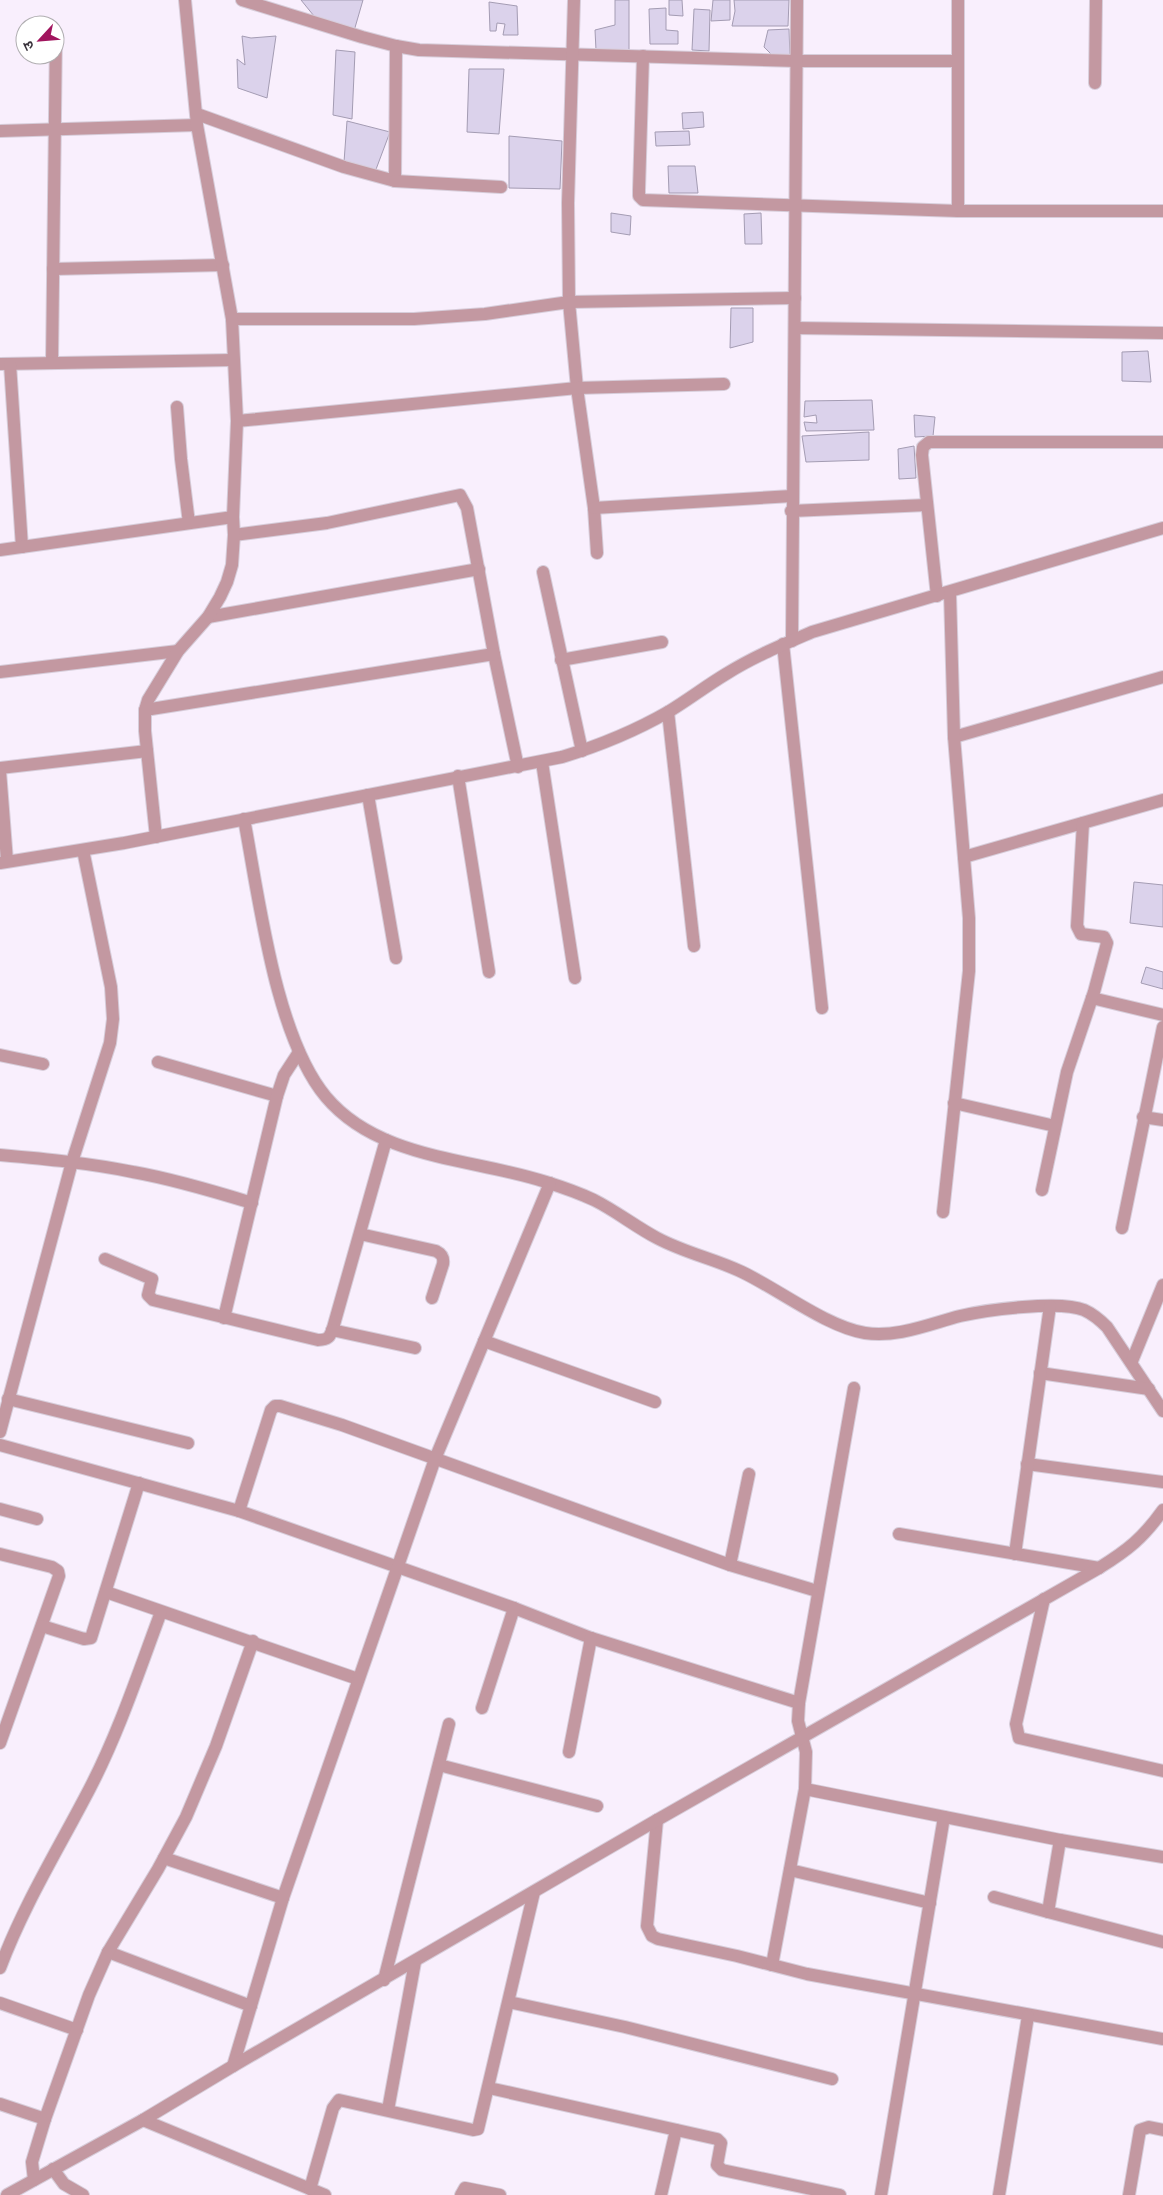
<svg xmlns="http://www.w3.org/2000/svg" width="1163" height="2195" font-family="Manrope,'Noto Sans Devanagari',sans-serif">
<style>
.building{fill:#dbd2eb;stroke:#a49cb3}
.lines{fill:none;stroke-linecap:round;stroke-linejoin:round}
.minor-casing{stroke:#d7cdda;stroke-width:14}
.minor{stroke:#c398a1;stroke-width:12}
</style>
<rect width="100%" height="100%" fill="#f9effd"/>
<g class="building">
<polygon points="301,0 363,0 354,31 314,16"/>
<polygon points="615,0 629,0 629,51 596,50 595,30 615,25"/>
<polygon points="669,0 682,0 683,16 669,15"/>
<polygon points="713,0 730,0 730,20 711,21"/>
<polygon points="734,0 789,0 788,26 732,26 735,11"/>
<polygon points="489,2 517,6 518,35 503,35 505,24 497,23 496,31 490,31"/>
<polygon points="666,8 666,30 678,31 678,44 650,44 649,9"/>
<polygon points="694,9 710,10 709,51 692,50"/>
<polygon points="789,29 790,57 773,56 764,47 768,30"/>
<polygon points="242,36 251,38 276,36 267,98 238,88 237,59 245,65"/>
<polygon points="336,50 355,52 352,119 333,115"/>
<polygon points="469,69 504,69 499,134 467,132"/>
<polygon points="703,112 704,127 683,129 682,113"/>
<polygon points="347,121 390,132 375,172 344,162"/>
<polygon points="689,131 690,145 656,146 655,132"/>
<polygon points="509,136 562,141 560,189 509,188"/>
<polygon points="668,166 695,166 698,193 669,193"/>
<polygon points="611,213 631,216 630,235 611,232"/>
<polygon points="761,213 762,244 745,244 744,214"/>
<polygon points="731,308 753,308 753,342 730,348"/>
<polygon points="1148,351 1151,382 1122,381 1122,352"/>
<polygon points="872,400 874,430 806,431 804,422 817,423 816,415 804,417 805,401"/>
<polygon points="914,415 935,417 933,436 915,437"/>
<polygon points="869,432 869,460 806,462 802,436"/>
<polygon points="914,446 916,478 899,479 898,449"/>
<polygon points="1134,882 1163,885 1163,927 1130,923"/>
<polygon points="1146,967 1163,972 1163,989 1141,983"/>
</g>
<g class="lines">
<defs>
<g id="minor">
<polyline points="242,0 362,37 396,46 419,50 797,61 958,61"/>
<polyline points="574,0 568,203 569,302 577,388 594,508 597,553"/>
<polyline points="958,0 958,211"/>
<polyline points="643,56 639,190 639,196 643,200 958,211 1163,211"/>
<polyline points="1095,83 1096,0"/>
<polyline points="197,114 344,167 395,181 396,46"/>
<polyline points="0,131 197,125"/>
<polyline points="395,181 501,187"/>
<polyline points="53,269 223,265"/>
<polyline points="232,319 414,319 485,314 569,302 795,298"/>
<polyline points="795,328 1163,333"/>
<polyline points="52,363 56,33"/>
<polyline points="0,364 233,360"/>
<polyline points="10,364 22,547"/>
<polyline points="177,407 181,459 189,523"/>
<polyline points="237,421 577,388 724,384"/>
<polyline points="594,508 792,496"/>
<polyline points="791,511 927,505"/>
<polyline points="234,535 327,523 460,495 467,508 494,654 518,767"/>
<polyline points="0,550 233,517"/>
<polyline points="543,572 582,751"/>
<polyline points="937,596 922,455 923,447 929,442 1163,442"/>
<polyline points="208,617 479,569"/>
<polyline points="792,641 797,0"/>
<polyline points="783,644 822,1008"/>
<polyline points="561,660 662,642"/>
<polyline points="0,672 178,651"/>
<polyline points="145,710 494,654"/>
<polyline points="668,712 694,946"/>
<polyline points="954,737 1163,677"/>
<polyline points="542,762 575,978"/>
<polyline points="0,768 147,751"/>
<polyline points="0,771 7,861"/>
<polyline points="458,776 489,972"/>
<polyline points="368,795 396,958"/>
<path d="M244,819C259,897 275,1036 326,1097C379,1160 473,1158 546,1182C562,1187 579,1193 594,1200C616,1211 636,1227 657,1238C685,1253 715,1259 742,1272C778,1289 827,1327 865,1333C897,1338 929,1324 960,1316C986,1310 1060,1300 1084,1310C1093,1314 1100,1320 1107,1327L1163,1411"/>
<polyline points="156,837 145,731 145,710 148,700 178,651 208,617 220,597 227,582 232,565 234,535 233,517 237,421 232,319 197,125 185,0"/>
<polyline points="964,857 1163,800"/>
<path d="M0,863L124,843L562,757C598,746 635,731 668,712C688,700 706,686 726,674C753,657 782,645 812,632L1163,528"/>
<polyline points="1092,998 1163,1015"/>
<polyline points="0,1055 43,1064"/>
<polyline points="158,1062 277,1096"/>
<polyline points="954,1103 1055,1126"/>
<polyline points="1143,1117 1163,1120"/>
<path d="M0,1155C45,1159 89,1163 133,1172C173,1179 213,1191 252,1203"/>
<polyline points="1042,1190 1067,1072 1094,992 1107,943 1104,937 1081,934 1077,926 1083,823"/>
<polyline points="943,1212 969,971 969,918 954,737 950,593"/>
<polyline points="1122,1228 1163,1027"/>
<path d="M360,1234L436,1251C442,1254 444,1257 443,1264L432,1298"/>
<path d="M105,1259L152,1279L148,1295L153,1300L318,1340C328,1340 330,1337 333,1328L386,1140"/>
<polyline points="224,1318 277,1096 284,1075 299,1052"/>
<polyline points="332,1330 415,1348"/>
<polyline points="484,1341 655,1402"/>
<polyline points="1132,1361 1163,1285"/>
<polyline points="1040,1373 1149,1389"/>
<polyline points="8,1399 188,1443"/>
<polyline points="0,1432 72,1162 110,1043 113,1019 111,987 83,850"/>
<polyline points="0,1445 239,1511 514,1608 591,1638 799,1703"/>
<polyline points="1027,1464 1163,1482"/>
<polyline points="0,1509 37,1519"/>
<polyline points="239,1511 271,1410 275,1406 280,1406 342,1425 730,1565 817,1591"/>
<polyline points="899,1534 1099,1568"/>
<polyline points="0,1554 52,1567 58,1571 59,1576 0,1743"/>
<polyline points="1015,1554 1050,1306"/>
<polyline points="730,1565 749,1474"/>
<polyline points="106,1592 358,1679"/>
<polyline points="1044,1599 1016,1724 1019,1738 1163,1771"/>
<polyline points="42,1626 84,1639 91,1638 139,1483"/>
<polyline points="482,1708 514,1608"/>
<polyline points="569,1752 591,1638"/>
<polyline points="439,1765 597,1806"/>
<polyline points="805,1789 1060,1840 1163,1857"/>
<polyline points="657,1820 647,1926 652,1936 658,1939 737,1956 807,1974 1163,2039"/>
<polyline points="1060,1840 1048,1912 1163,1942"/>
<polyline points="164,1858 283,1898"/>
<polyline points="790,1870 930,1903"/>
<polyline points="994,1897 1048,1912"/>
<polyline points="108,1952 251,2006"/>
<polyline points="772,1965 805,1789 806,1752 798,1721 799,1703 854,1388"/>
<path d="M0,1968C24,1904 59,1848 90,1788C119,1732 139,1671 161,1612"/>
<polyline points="384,1980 449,1724"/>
<polyline points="509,2002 625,2027 832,2079"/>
<polyline points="0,2003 77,2030"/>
<polyline points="233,2066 283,1898 435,1459 550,1183"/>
<polyline points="489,2088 717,2139 721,2143 717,2165 722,2170 840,2195"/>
<polyline points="0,2104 45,2119"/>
<polyline points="388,2110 415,1962"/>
<polyline points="143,2120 325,2195"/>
<polyline points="53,2169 64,2184 83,2195"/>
<polyline points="34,2180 32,2162 45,2119 89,1995 108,1952 158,1869 186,1817 216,1746 253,1641"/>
<polyline points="310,2189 333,2108 339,2100 473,2130 478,2129 534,1892"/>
<path d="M7,2195L143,2120L233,2066L657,1820L1099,1568C1128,1550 1143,1538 1163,1510"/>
<polyline points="461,2195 465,2188 500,2195"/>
<polyline points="661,2195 676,2130"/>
<polyline points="881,2195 944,1817"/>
<polyline points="999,2195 1028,2016"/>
<polyline points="1129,2195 1140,2130 1149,2127 1163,2130"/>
</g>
</defs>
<use href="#minor" class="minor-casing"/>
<use href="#minor" class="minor"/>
</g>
<g transform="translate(40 40) rotate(244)"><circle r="24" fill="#ffffff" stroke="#b0aeb1"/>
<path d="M0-4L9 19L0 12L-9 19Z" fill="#a1155e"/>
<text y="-8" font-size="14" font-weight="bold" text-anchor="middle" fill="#3a343c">उ</text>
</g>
</svg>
